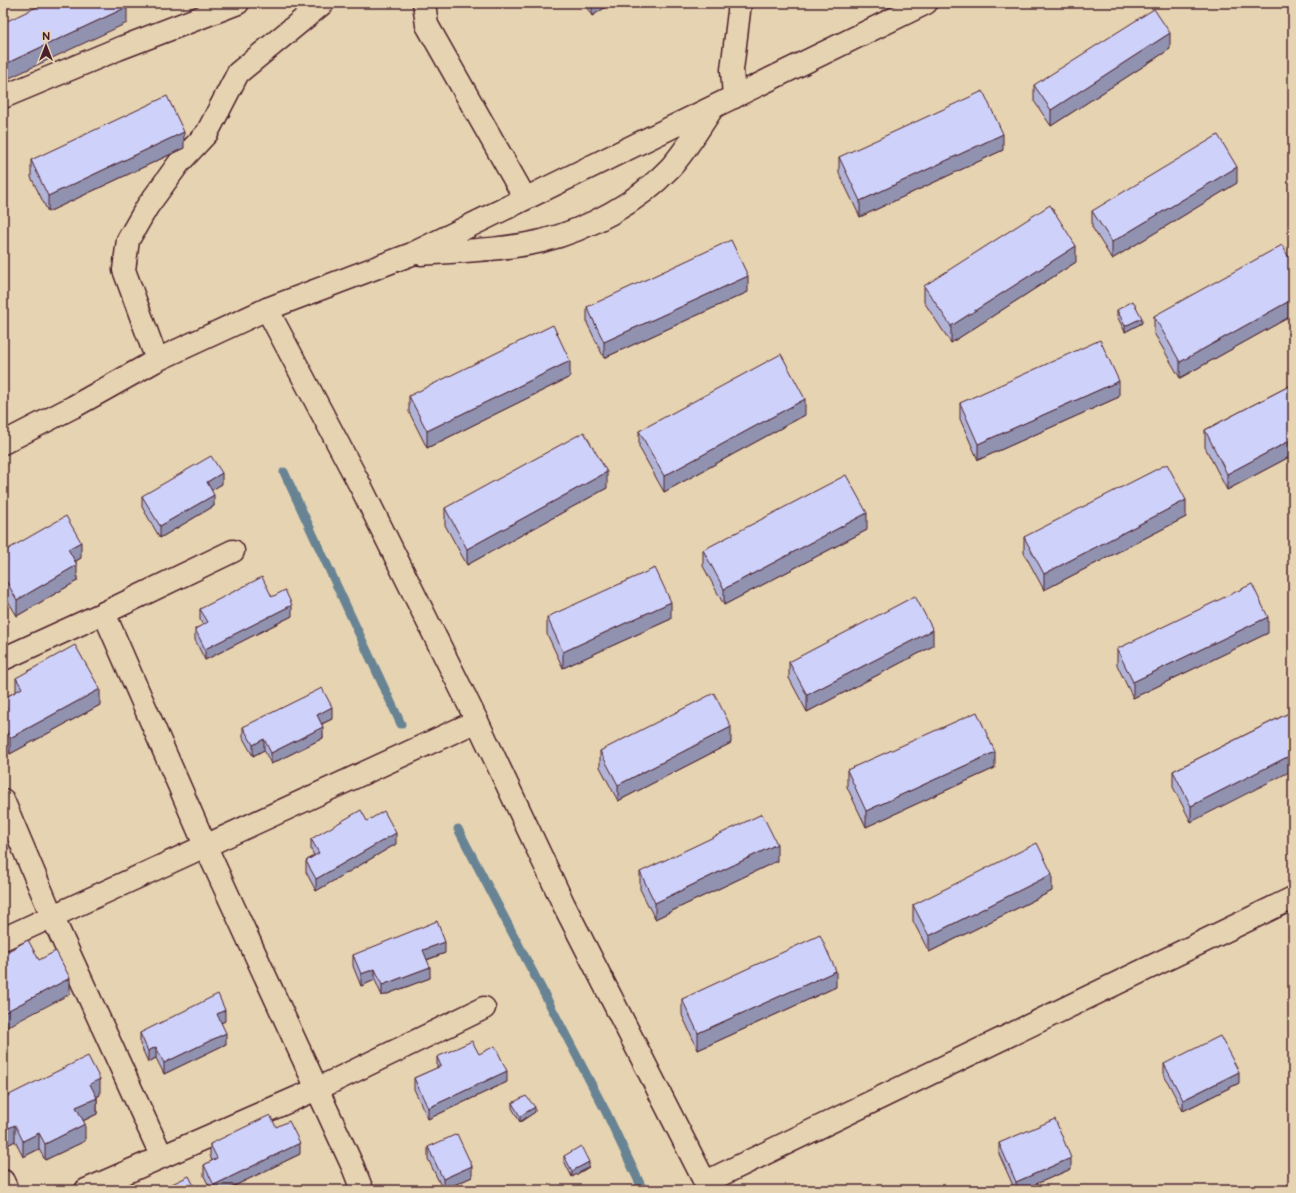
<svg xmlns="http://www.w3.org/2000/svg" width="1296" height="1193" font-family="'Balsamiq Sans',sans-serif">
<style>
.lines{fill:none;stroke-linecap:round;stroke-linejoin:round}
.stream{stroke:#678494;stroke-width:9}
.minor-casing{stroke:#4a1f2b;stroke-width:25}
.minor{stroke:#e6d3b1;stroke-width:22}
.wall{fill:#b1b4d7;stroke:#4a1f2b}
.shaded-wall{fill:#9092af;stroke:#4a1f2b}
.building{fill:#ced1fa;stroke:#4a1f2b}
</style>
<rect width="100%" height="100%" fill="#e6d3b1"/>
<filter id="ink" filterUnits="userSpaceOnUse"><feTurbulence type="fractalNoise" baseFrequency=".025" numOctaves="2"/><feDisplacementMap in="SourceGraphic" scale="8" xChannelSelector="R" yChannelSelector="G"/><feConvolveMatrix kernelMatrix="1 2 1 2 8 2 1 2 1" color-interpolation-filters="sRGB"/></filter>
<g filter="url(#ink)">
<g class="lines">
<g class="stream">
<polyline points="284,472 401,724"/>
<polyline points="458,829 606,1112 643,1190"/>
</g>
<defs>
<g id="minor">
<polyline points="424,3 427,25 525,198"/>
<polyline points="3,97 118,49 238,3"/>
<polyline points="734,97 732,70 740,3"/>
<path d="M421,254C461,251 503,250 542,241C589,229 637,203 670,168C685,152 699,128 712,109"/>
<polyline points="267,309 361,487 477,721 564,905 709,1190"/>
<polyline points="157,360 124,270 128,240 147,207 179,163 207,133 238,73 323,3"/>
<polyline points="3,443 73,407 157,360 267,309 412,254 926,3"/>
<polyline points="104,613 205,845 353,1167 362,1190"/>
<polyline points="3,659 104,613 233,551"/>
<polyline points="3,800 52,916 162,1157"/>
<polyline points="3,939 477,721"/>
<polyline points="3,1181 7,1190"/>
<polyline points="706,1182 1293,898"/>
<polyline points="86,1190 317,1089 484,1008"/>
</g>
</defs>
<use href="#minor" class="minor-casing"/>
<use href="#minor" class="minor"/>
</g>
<g class="wall">
<polygon points="584,3 612,3 592,16"/>
<polygon points="1170,49 1051,126 1034,101 1034,85"/>
<polygon points="184,148 48,212 31,177 31,160"/>
<polygon points="1003,150 860,217 839,173 839,157"/>
<polygon points="1237,183 1112,259 1092,227 1092,211"/>
<polygon points="1076,262 951,343 924,302 924,286"/>
<polygon points="1293,265 1293,315 1180,378 1154,333 1154,316"/>
<polygon points="748,292 604,358 587,323 587,307"/>
<polygon points="1117,310 1142,323 1125,332 1117,316"/>
<polygon points="570,377 427,448 409,412 409,396"/>
<polygon points="1293,384 1293,455 1227,490 1205,447 1205,430"/>
<polygon points="1119,397 978,460 960,419 960,403"/>
<polygon points="805,415 664,492 639,447 639,431"/>
<polygon points="222,484 211,490 214,506 160,538 142,507 142,496"/>
<polygon points="607,488 467,565 445,525 445,508"/>
<polygon points="1186,517 1044,590 1024,553 1024,537"/>
<polygon points="867,530 724,605 703,566 703,550"/>
<polygon points="3,552 81,558 76,561 77,581 17,616 5,596"/>
<polygon points="1293,559 1293,584 1290,577 1290,561"/>
<polygon points="272,597 292,616 205,660 195,640 195,629 203,625 200,620 200,609"/>
<polygon points="547,617 671,619 563,668 547,634"/>
<polygon points="1268,633 1133,698 1117,665 1117,649"/>
<polygon points="933,646 807,712 789,678 789,662"/>
<polygon points="16,678 100,705 10,754 3,741 3,699 16,691"/>
<polygon points="1293,711 1191,822 1173,787 1173,771"/>
<polygon points="332,719 322,724 323,738 271,764 264,750 253,756 243,738 243,727"/>
<polygon points="731,743 618,801 600,767 600,751"/>
<polygon points="995,768 866,827 847,787 847,770"/>
<polygon points="367,821 396,844 316,891 306,872 306,861 314,855 311,850 311,839"/>
<polygon points="777,861 655,919 640,889 640,872"/>
<polygon points="1052,891 929,952 913,921 913,905"/>
<polygon points="445,953 427,960 430,978 382,996 375,980 361,986 353,966 353,955"/>
<polygon points="836,987 698,1050 682,1015 682,999"/>
<polygon points="225,1021 221,1023 226,1044 164,1074 156,1058 148,1062 140,1044 140,1033"/>
<polygon points="479,1054 507,1082 428,1119 414,1089 414,1078 437,1068 437,1057"/>
<polygon points="1164,1064 1239,1083 1183,1111 1164,1075"/>
<polygon points="100,1095 97,1097 97,1114 83,1121 85,1141 45,1160 39,1149 23,1157 15,1141 6,1146 3,1139 3,1098"/>
<polygon points="512,1103 535,1112 520,1122 512,1108"/>
<polygon points="999,1143 1071,1169 1022,1190 1015,1190 999,1154"/>
<polygon points="210,1144 300,1154 226,1190 211,1190 204,1176 204,1165 212,1161 210,1155"/>
<polygon points="428,1147 472,1177 443,1190 428,1159"/>
<polygon points="564,1156 589,1167 572,1177 564,1161"/>
</g>
<g class="shaded-wall">
<polygon points="595,3 612,3 592,16 592,4"/>
<polygon points="127,7 127,23 3,81 3,65"/>
<polygon points="1170,33 1170,49 1051,126 1051,110"/>
<polygon points="184,132 184,148 48,212 48,196"/>
<polygon points="1003,134 1003,150 860,217 860,201"/>
<polygon points="1237,167 1237,183 1112,259 1112,242"/>
<polygon points="1076,246 1076,262 951,343 951,326"/>
<polygon points="748,276 748,292 604,358 604,342"/>
<polygon points="1293,299 1293,315 1180,378 1180,362"/>
<polygon points="1142,318 1142,323 1125,332 1125,326"/>
<polygon points="570,361 570,377 427,448 427,431"/>
<polygon points="1119,381 1119,397 978,460 978,444"/>
<polygon points="805,399 805,415 664,492 664,476"/>
<polygon points="1293,439 1293,455 1227,490 1227,474"/>
<polygon points="607,472 607,488 467,565 467,549"/>
<polygon points="222,473 222,484 207,493 207,482"/>
<polygon points="214,495 214,506 160,538 160,526"/>
<polygon points="1186,500 1186,517 1044,590 1044,574"/>
<polygon points="867,513 867,530 724,605 724,589"/>
<polygon points="81,542 81,558 68,565 68,549"/>
<polygon points="77,565 77,581 17,616 17,600"/>
<polygon points="5,579 5,596 3,597 3,581"/>
<polygon points="671,602 671,619 563,668 563,652"/>
<polygon points="292,605 292,616 205,660 205,649"/>
<polygon points="1268,617 1268,633 1133,698 1133,682"/>
<polygon points="933,630 933,646 807,712 807,695"/>
<polygon points="100,689 100,705 10,754 10,738"/>
<polygon points="332,707 332,719 317,726 317,715"/>
<polygon points="323,727 323,738 271,764 271,753"/>
<polygon points="731,727 731,743 618,801 618,785"/>
<polygon points="264,739 264,750 253,756 253,745"/>
<polygon points="995,752 995,768 866,827 866,811"/>
<polygon points="1293,754 1293,770 1191,822 1191,806"/>
<polygon points="396,833 396,844 316,891 316,879"/>
<polygon points="777,844 777,861 655,919 655,903"/>
<polygon points="5,845 5,862 3,863 3,847"/>
<polygon points="1052,874 1052,891 929,952 929,936"/>
<polygon points="445,942 445,953 423,961 423,950"/>
<polygon points="430,967 430,978 382,996 382,985"/>
<polygon points="375,969 375,980 361,986 361,974"/>
<polygon points="836,971 836,987 698,1050 698,1033"/>
<polygon points="70,978 70,994 3,1029 3,1013"/>
<polygon points="225,1010 225,1021 217,1025 217,1014"/>
<polygon points="226,1033 226,1044 164,1074 164,1063"/>
<polygon points="156,1047 156,1058 148,1062 148,1051"/>
<polygon points="507,1071 507,1082 428,1119 428,1108"/>
<polygon points="1239,1072 1239,1083 1183,1111 1183,1100"/>
<polygon points="100,1079 100,1095 90,1100 90,1084"/>
<polygon points="97,1098 97,1114 76,1124 76,1107"/>
<polygon points="535,1107 535,1112 520,1122 520,1116"/>
<polygon points="85,1124 85,1141 45,1160 45,1144"/>
<polygon points="15,1125 15,1141 6,1146 6,1129"/>
<polygon points="39,1133 39,1149 23,1157 23,1141"/>
<polygon points="300,1143 300,1154 226,1190 214,1190 214,1185"/>
<polygon points="1071,1158 1071,1169 1022,1190 1016,1190 1016,1182"/>
<polygon points="589,1162 589,1167 572,1177 572,1171"/>
<polygon points="472,1166 472,1177 443,1190 443,1179"/>
</g>
<g class="building">
<polygon points="45,3 125,3 127,7 3,65 3,23"/>
<polygon points="1154,9 1170,33 1051,110 1034,85"/>
<polygon points="983,91 1003,134 860,201 839,157"/>
<polygon points="167,96 184,132 48,196 31,160"/>
<polygon points="1218,135 1237,167 1112,242 1092,211"/>
<polygon points="1050,205 1076,246 951,326 924,286"/>
<polygon points="731,240 748,276 604,342 587,307"/>
<polygon points="1282,245 1293,265 1293,299 1180,362 1154,316"/>
<polygon points="1133,301 1142,318 1125,326 1117,310"/>
<polygon points="553,325 570,361 427,431 409,396"/>
<polygon points="1100,340 1119,381 978,444 960,403"/>
<polygon points="781,354 805,399 664,476 639,431"/>
<polygon points="1293,384 1293,439 1227,474 1205,430"/>
<polygon points="584,432 607,472 467,549 445,508"/>
<polygon points="211,456 222,473 207,482 214,495 160,526 142,496"/>
<polygon points="1167,464 1186,500 1044,574 1024,537"/>
<polygon points="846,475 867,513 724,589 703,550"/>
<polygon points="66,516 81,542 68,549 77,565 17,600 5,579 3,581 3,552"/>
<polygon points="1293,559 1293,568 1290,561"/>
<polygon points="655,568 671,602 563,652 547,617"/>
<polygon points="262,577 272,597 285,590 292,605 205,649 195,629 208,622 200,609"/>
<polygon points="1252,584 1268,617 1133,682 1117,649"/>
<polygon points="915,596 933,630 807,695 789,662"/>
<polygon points="75,645 100,689 10,738 3,725 3,711 7,709 3,701 3,699 22,688 16,678"/>
<polygon points="322,688 332,707 317,715 323,727 271,753 264,739 253,745 243,727"/>
<polygon points="714,693 731,727 618,785 600,751"/>
<polygon points="1293,711 1293,754 1191,806 1173,771"/>
<polygon points="977,712 995,752 866,811 847,770"/>
<polygon points="361,810 367,821 384,811 396,833 316,879 306,861 319,853 311,839"/>
<polygon points="762,814 777,844 655,903 640,872"/>
<polygon points="1037,843 1052,874 929,936 913,905"/>
<polygon points="437,921 445,942 423,950 430,967 382,985 375,969 361,974 353,955"/>
<polygon points="820,935 836,971 698,1033 682,999"/>
<polygon points="28,940 39,960 56,951 70,978 3,1013 3,954"/>
<polygon points="218,994 225,1010 217,1014 226,1033 164,1063 156,1047 148,1051 140,1033"/>
<polygon points="1220,1036 1239,1072 1183,1100 1164,1064"/>
<polygon points="472,1041 479,1054 495,1046 507,1071 428,1108 414,1078 441,1066 437,1057"/>
<polygon points="88,1056 100,1079 90,1084 97,1098 76,1107 85,1124 45,1144 39,1133 23,1141 15,1125 6,1129 3,1122 3,1108 7,1106 3,1098"/>
<polygon points="526,1096 535,1107 520,1116 512,1103"/>
<polygon points="270,1115 276,1127 289,1121 300,1143 214,1185 204,1165 217,1158 210,1144"/>
<polygon points="1055,1119 1071,1158 1016,1182 999,1143"/>
<polygon points="457,1134 472,1166 443,1179 428,1147"/>
<polygon points="581,1146 589,1162 572,1171 564,1156"/>
<polygon points="189,1176 196,1190 159,1190"/>
<polygon points="472,1185 474,1190 462,1190"/>
<polygon points="207,1186 208,1190 199,1190"/>
<polygon points="1293,1186 1293,1190 1284,1190"/>
</g>
</g>
<rect width="1296" height="1193" fill="none" stroke="#e6d3b1" stroke-width="16"/>
<rect x="8" y="8" width="1280" height="1177" fill="none" stroke="#4a1f2b" stroke-width="1.5" filter="url(#ink)"/>
<g transform="translate(46 46)" stroke="#e6d3b1" stroke-width="3" paint-order="stroke">
<path d="M0-3L7 15L0 10L-7 15Z" fill="#4a1f2b"/>
<text y="-6" font-size="11" font-weight="bold" text-anchor="middle" fill="#4a1f2b">N</text>
</g>
</svg>
